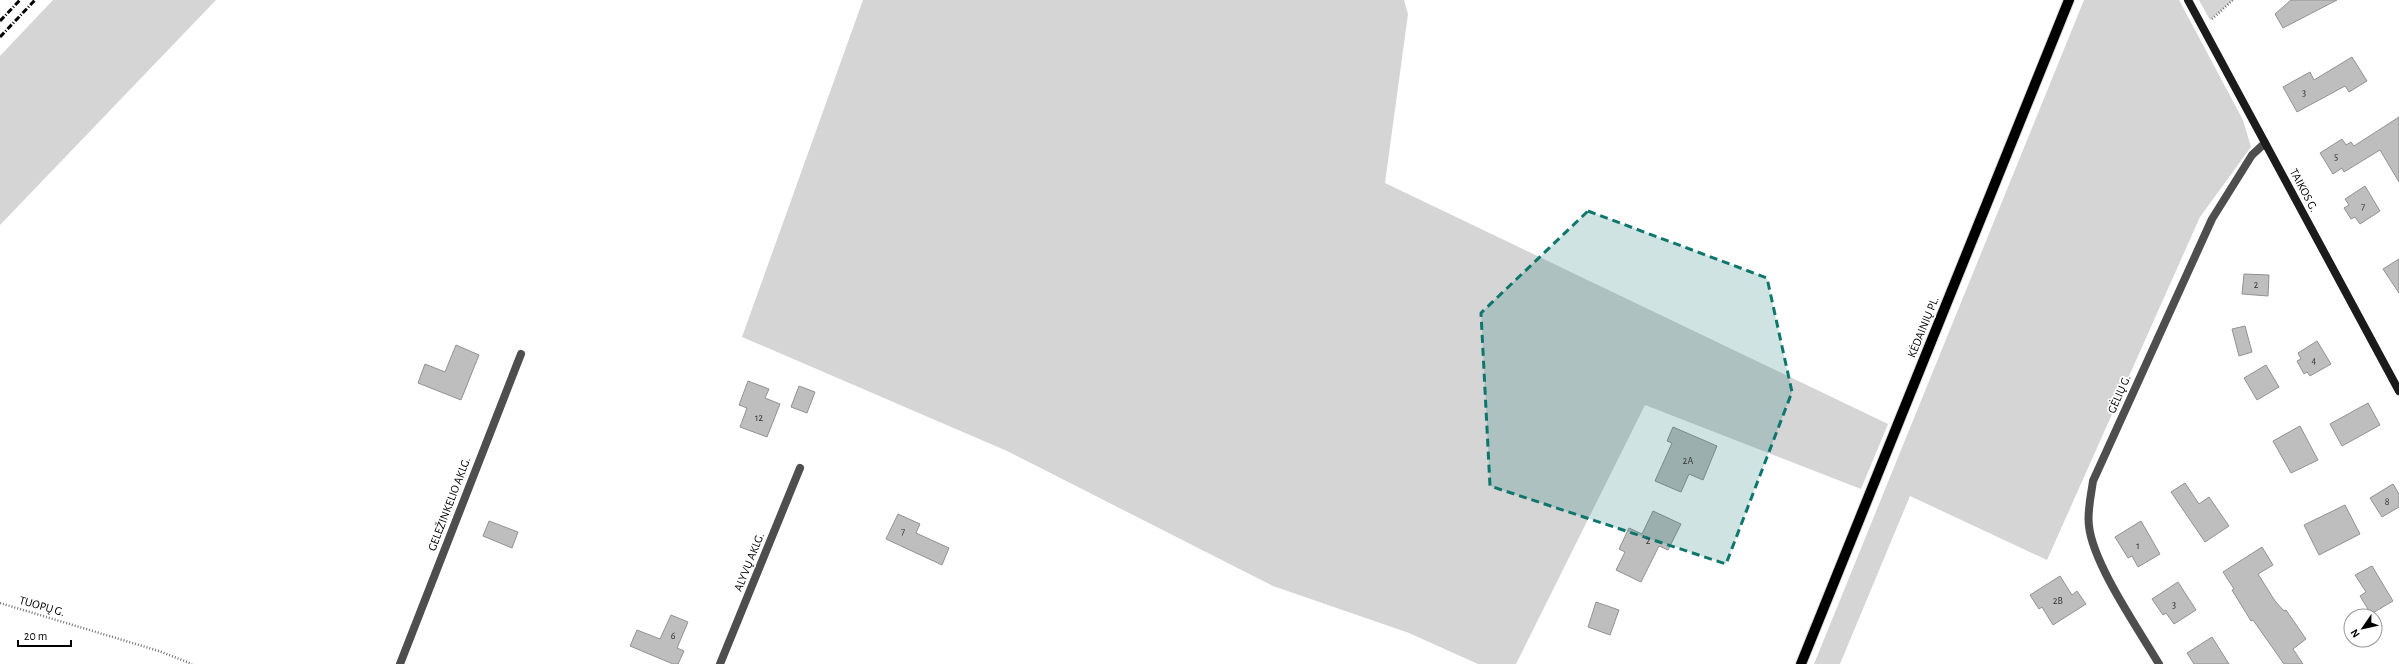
<svg xmlns="http://www.w3.org/2000/svg" width="2399" height="664" font-family="'Alegreya Sans',sans-serif">
<style>
.green{fill:#d5d5d5}
.building{fill:#bebebe;stroke:#929292}
.lines{fill:none;stroke-linecap:round;stroke-linejoin:round}
.primary-casing{stroke:#dbdbdb;stroke-width:12}
.path{stroke:#707070;stroke-width:2.5;stroke-dasharray:1 2;stroke-linecap:butt}
.minor{stroke:#4e4e4e;stroke-width:8}
.secondary{stroke:#1b1b1b;stroke-width:8}
.primary{stroke:#000;stroke-width:10}
.rail{stroke:#000;stroke-width:3;stroke-dasharray:6 2 1 2;stroke-linecap:butt}
.marked{fill:#0f766e;fill-opacity:0.2;stroke:#0f766e;stroke-width:3;stroke-dasharray:8 5;stroke-linejoin:round}
.labels{text-anchor:middle;stroke-width:3.5;stroke-linejoin:round;paint-order:stroke}
.number-label{font-size:10px;fill:#303030}
.street-label{font-size:12px;fill:#000;stroke:#fff}
</style>
<rect width="100%" height="100%" fill="#fff"/>
<g class="green">
<polygon points="53,0 216,0 0,225 0,56"/>
<polygon points="863,0 1404,0 1408,14 1385,183 1888,424 1861,489 1645,405 1516,664 1478,664 1409,633 1273,586 1007,451 742,337"/>
<polygon points="2084,0 2179,0 2243,120 2251,147 2200,217 2047,560 1910,496 1840,664 1814,664"/>
<polygon points="2199,0 2233,0 2210,20"/>
</g>
<g class="building">
<polygon points="2291,0 2337,0 2283,28 2275,14"/>
<polygon points="2352,57 2367,81 2349,92 2345,86 2297,112 2283,87 2310,72 2314,80"/>
<polygon points="2399,117 2399,182 2380,150 2344,172 2342,168 2333,174 2320,153 2342,139 2346,145 2351,142 2354,146"/>
<polygon points="2365,186 2380,211 2360,224 2355,217 2351,219 2344,208 2349,205 2345,199"/>
<polygon points="2399,259 2399,293 2383,269"/>
<polygon points="2244,274 2269,275 2268,296 2242,294"/>
<polygon points="2245,326 2252,352 2239,356 2232,329"/>
<polygon points="2317,341 2331,364 2310,376 2307,372 2304,374 2297,361 2301,359 2298,353"/>
<polygon points="456,345 479,355 461,400 418,383 425,364 445,372"/>
<polygon points="2266,365 2279,387 2257,400 2244,378"/>
<polygon points="748,381 769,389 765,398 780,404 767,437 740,427 747,408 739,405"/>
<polygon points="799,386 815,392 807,413 791,407"/>
<polygon points="2368,403 2380,425 2342,446 2330,424"/>
<polygon points="2300,426 2318,460 2291,473 2273,441"/>
<polygon points="1673,427 1717,446 1703,480 1689,474 1681,492 1655,481 1672,443 1667,441"/>
<polygon points="2185,483 2199,504 2209,497 2229,526 2205,542 2171,492"/>
<polygon points="2393,484 2399,494 2399,507 2382,517 2370,498"/>
<polygon points="2345,505 2360,534 2319,555 2304,525"/>
<polygon points="1653,511 1681,524 1668,550 1659,546 1641,582 1616,570 1625,552 1619,549 1629,528 1642,534"/>
<polygon points="898,514 920,524 916,533 949,548 942,565 886,539"/>
<polygon points="489,521 518,532 512,548 483,536"/>
<polygon points="2141,521 2160,554 2138,567 2132,556 2128,558 2115,537"/>
<polygon points="2262,547 2273,565 2258,574 2275,601 2284,611 2286,610 2306,639 2293,649 2303,664 2284,664 2253,620 2251,621 2232,590 2234,589 2223,572"/>
<polygon points="2372,566 2393,601 2371,614 2360,596 2366,592 2355,575"/>
<polygon points="2060,576 2072,595 2077,591 2086,604 2053,625 2042,607 2039,609 2030,595"/>
<polygon points="2178,582 2196,610 2174,624 2166,613 2163,615 2152,599"/>
<polygon points="1596,602 1619,610 1610,635 1588,627"/>
<polygon points="671,615 688,622 677,648 684,651 678,664 673,664 630,646 637,630 660,639"/>
<polygon points="2212,637 2229,664 2194,664 2187,653"/>
</g>
<g class="lines">
<defs>
<polyline id="primary" points="1801,664 2069,0"/>
</defs>
<use href="#primary" class="primary-casing"/>
<g class="path">
<polyline points="2212,19 2233,0"/>
<polyline points="0,603 159,651 192,664"/>
</g>
<g class="minor">
<polyline points="400,664 521,354"/>
<polyline points="720,664 800,468"/>
<path d="M2159,664C2139,630 2093,564 2089,526C2087,511 2091,496 2093,481L2212,219L2252,155L2265,143"/>
</g>
<polyline class="secondary" points="2188,0 2399,391"/>
<use href="#primary" class="primary"/>
<g class="rail">
<polyline points="0,21 20,0"/>
<polyline points="0,37 35,0"/>
</g>
</g>
<path class="marked" d="M1588,211L1767,278L1792,392L1726,564L1490,486L1481,313Z"/>
<g class="labels">
<g class="number-label">
<text x="2304" y="96">3</text>
<text x="2336" y="160">5</text>
<text x="2363" y="210">7</text>
<text x="2256" y="288">2</text>
<text x="2314" y="364">4</text>
<text x="759" y="421">12</text>
<text x="1688" y="464">2A</text>
<text x="2387" y="505">8</text>
<text x="903" y="535">7</text>
<text x="1648" y="544">2</text>
<text x="2138" y="549">1</text>
<text x="2058" y="604">2B</text>
<text x="2174" y="608">3</text>
<text x="673" y="639">6</text>
</g>
<g class="street-label">
<text transform="translate(2304 190) rotate(62)" y="4">TAIKOS G.</text>
<text transform="translate(1923 327) rotate(-68)" y="4">KĖDAINIŲ PL.</text>
<text transform="translate(2119 394) rotate(-66)" y="4">GĖLIŲ G.</text>
<text transform="translate(449 504) rotate(-69)" y="4">GELEŽINKELIO AKLG.</text>
<text transform="translate(749 562) rotate(-68)" y="4">ALYVŲ AKLG.</text>
<text transform="translate(42 606) rotate(16)" y="4">TUOPŲ G.</text>
</g>
</g>
<g transform="translate(2363 628) rotate(236)"><circle r="19" fill="#ffffff" stroke="#999999"/>
<path d="M0-3L7 15L0 10L-7 15Z" fill="#000000"/>
<text y="-6" font-size="11" font-weight="bold" text-anchor="middle" fill="#000000">N</text>
</g>
<path d="M18 640v6h53v-6" fill="none" stroke="#000000" stroke-width="2"/>
<text x="24" y="640" font-size="12" fill="#000000" stroke="#ffffff" stroke-width="3" paint-order="stroke">20 m</text>
</svg>
